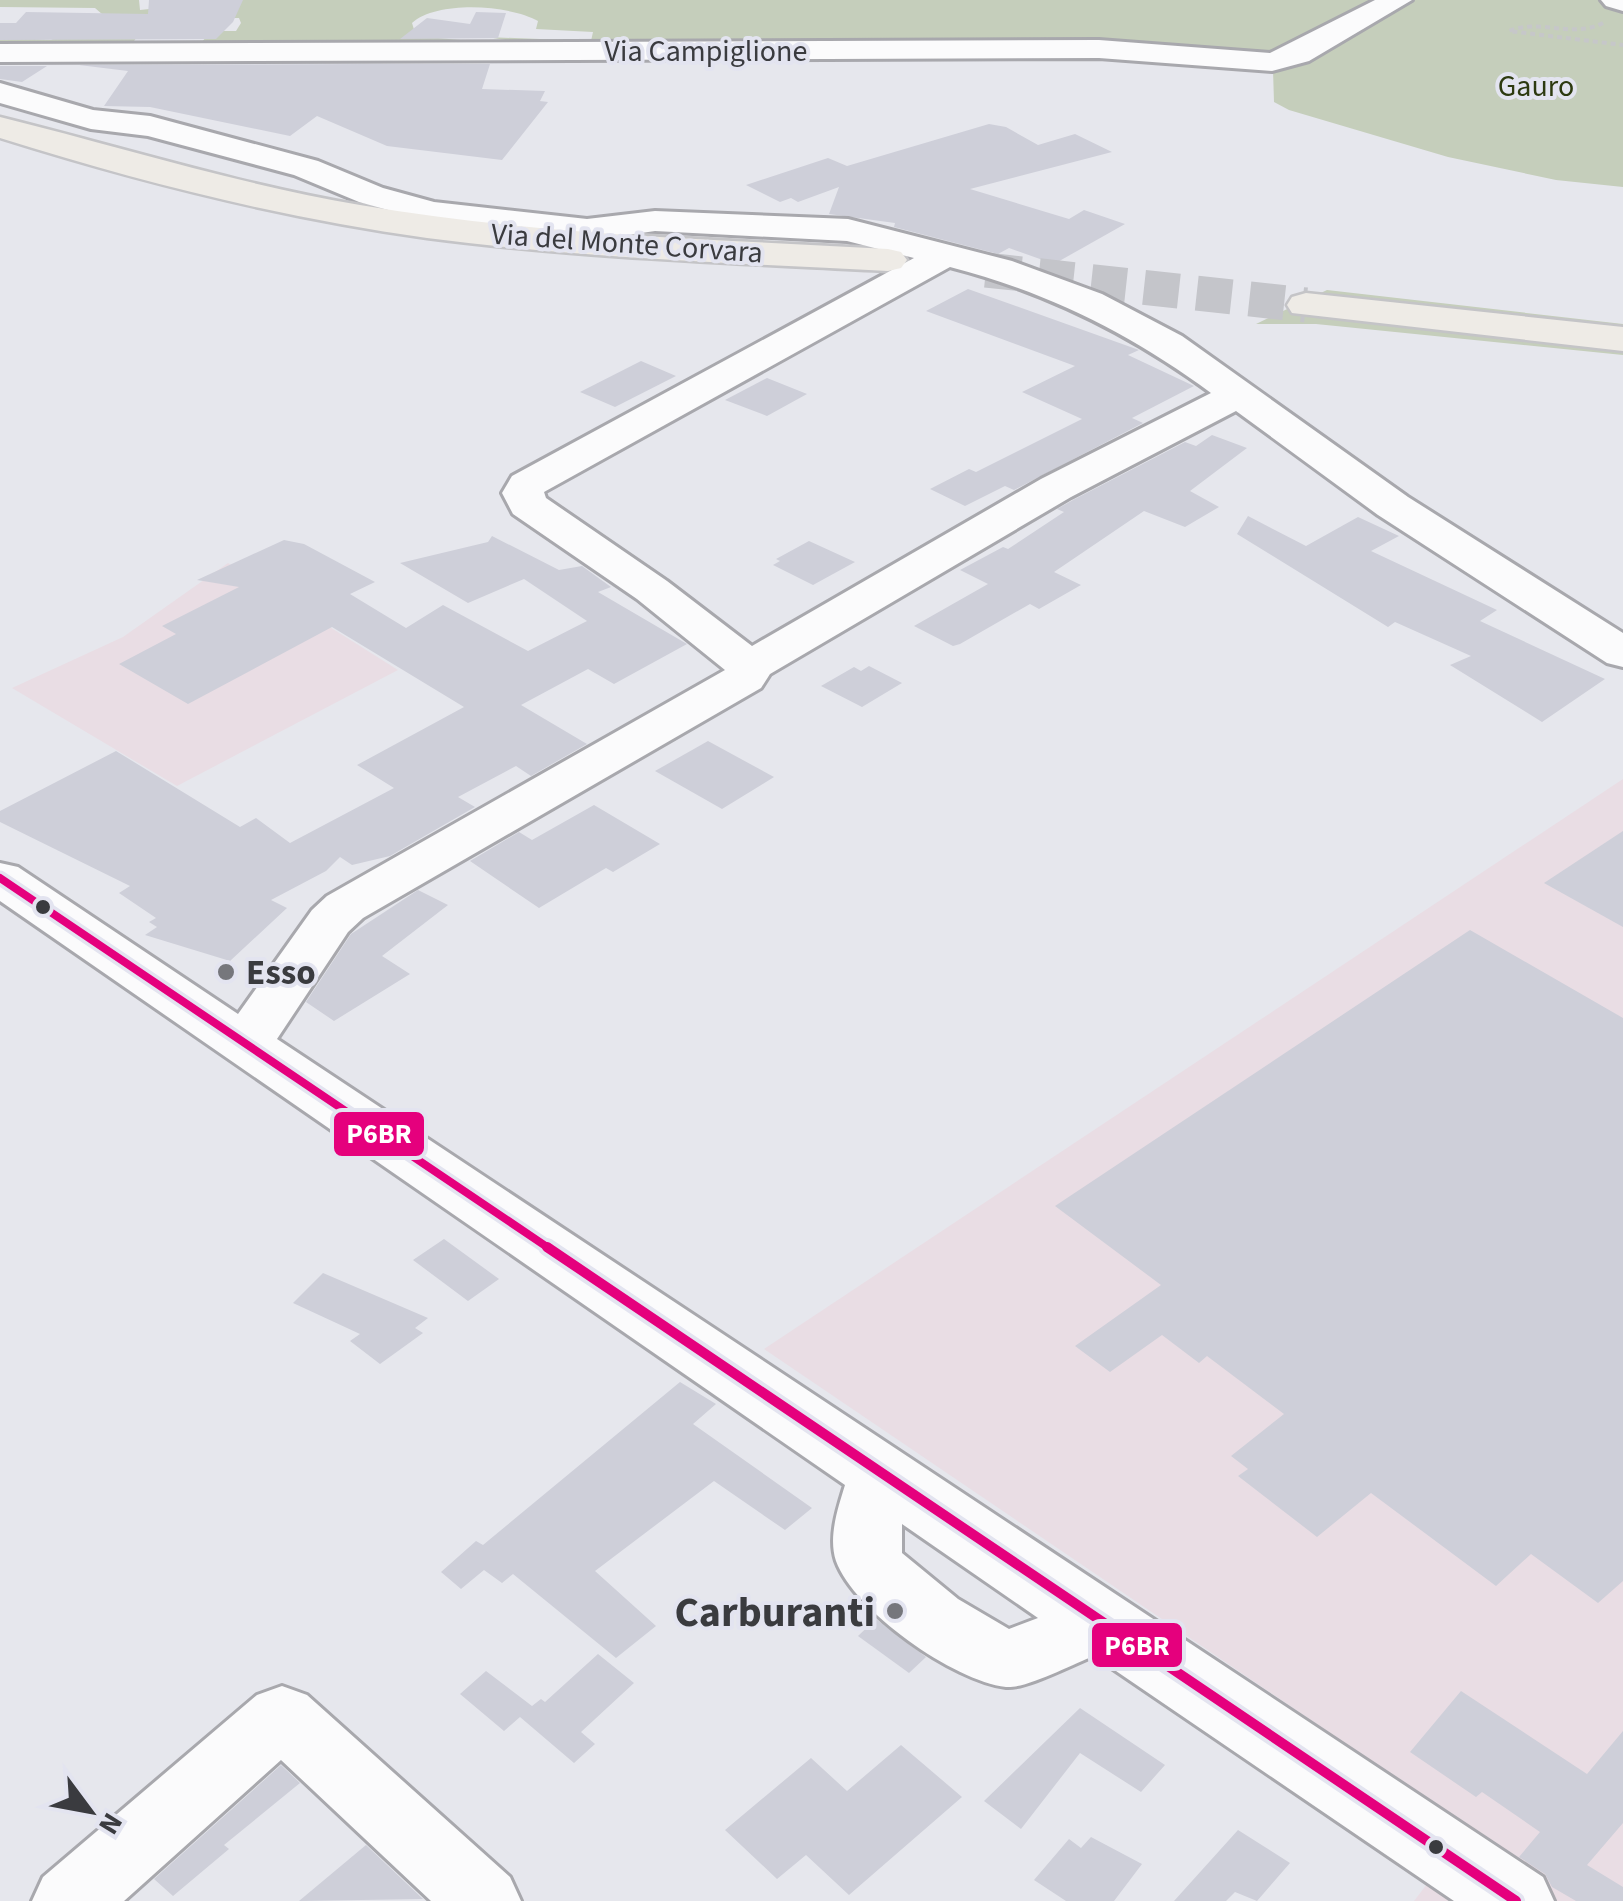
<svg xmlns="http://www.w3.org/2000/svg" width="1623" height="1901" font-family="'Source Sans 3',sans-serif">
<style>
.industrial{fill:#e9dde4}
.green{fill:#c5cebb}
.building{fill:#cecfd9}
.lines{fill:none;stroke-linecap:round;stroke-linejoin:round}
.major-tunnel{stroke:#c4c5ca;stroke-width:35;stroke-dasharray:35 18;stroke-linecap:butt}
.minor-casing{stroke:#a8a8ad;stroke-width:6}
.major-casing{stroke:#c4c4c7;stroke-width:5}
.path{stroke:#c6c7c9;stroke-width:4;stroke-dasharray:5 4;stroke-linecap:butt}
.minor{fill:#fbfbfc;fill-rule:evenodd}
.major{fill:#eeebe6;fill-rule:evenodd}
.bus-1-far1-casing{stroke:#e3e4f0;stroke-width:15}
.bus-1-casing{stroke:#e3e4f0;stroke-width:18}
.bus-1-far1{stroke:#e5007d;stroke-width:8}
.bus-1{stroke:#e5007d;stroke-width:10}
.bus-dot{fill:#3a3b3f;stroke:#e3e4f0;stroke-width:4}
.poi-dot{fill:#76777c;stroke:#e3e4f0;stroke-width:4}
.labels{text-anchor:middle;stroke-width:8;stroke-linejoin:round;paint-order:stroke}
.far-street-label{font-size:30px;fill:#3a3b3f;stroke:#e3e4f0}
.far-park-label{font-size:30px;fill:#2d3a10;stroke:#e3e4f0}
.poi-label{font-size:35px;font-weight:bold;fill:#3a3b3f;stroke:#e3e4f0;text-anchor:start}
.near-poi-label{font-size:42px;font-weight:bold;fill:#3a3b3f;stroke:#e3e4f0;text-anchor:end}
.line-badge{stroke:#e3e4f0;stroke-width:4}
.badge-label{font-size:28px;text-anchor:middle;font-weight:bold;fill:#fff}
</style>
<rect width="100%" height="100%" fill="#e6e7ed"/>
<g class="industrial">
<polygon points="228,563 398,670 177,786 12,688 123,637"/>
<polygon points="1623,779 1623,1901 1414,1901 1470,1828 764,1349"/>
</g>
<g class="green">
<polygon points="0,0 139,0 140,10 159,8 134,41 0,49 0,37 51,40 102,14 95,8 0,7"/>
<path d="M217,0H1623V187L1556,180L1448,157L1289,110L1274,102L1273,70L1253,58L524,43L487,37L591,41L593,32L536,29L538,21C510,5 438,0 412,23L416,36L493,43L196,48L212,31H236L241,23L239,18H214Z"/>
<polygon points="1327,290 1623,324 1623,329 1319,316 1623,349 1623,355 1316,324 1256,324"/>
</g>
<g class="building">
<polygon points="149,0 243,0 233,22 216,39 0,40 0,23 16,23 26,12 148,14"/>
<polygon points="476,12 506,13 498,38 400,39 427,18 470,24"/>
<polygon points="366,64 490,64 482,89 545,91 540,101 548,102 502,160 387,146 317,116 290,136 150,107 104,106 128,71 79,65"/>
<polygon points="0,66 47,66 22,82 0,79"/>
<polygon points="989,124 1006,127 1038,145 1075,134 1112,152 970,189 1069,219 1084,210 1125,224 1054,264 1009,248 998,254 894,227 895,223 829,214 839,187 798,202 791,198 780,202 746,185 828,158 847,166"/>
<polygon points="968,289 1139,350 1128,355 1194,386 1132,418 1143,423 1014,490 1005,486 965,506 930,489 969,469 976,472 1082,419 1022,392 1075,366 926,311"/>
<polygon points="641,361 676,376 615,407 580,392"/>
<polygon points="767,378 807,394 767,416 725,400"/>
<polygon points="1212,435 1247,448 1190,491 1219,507 1185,527 1144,511 1054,572 1081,585 1039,609 1030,604 960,644 953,646 914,626 988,584 960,570 1003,547 1008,549 1064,512 1057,509 1073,500 1185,442 1196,446"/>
<polygon points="1248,516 1306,546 1358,517 1399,536 1371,551 1497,610 1480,621 1605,679 1542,722 1450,665 1471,656 1395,622 1388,627 1237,534"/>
<polygon points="492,536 559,570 582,566 611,587 598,592 687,644 614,684 588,669 521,705 587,744 531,776 516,766 458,797 475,807 390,856 352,865 340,857 326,871 271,900 287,908 230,961 145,935 157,927 149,922 156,918 119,893 130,886 0,822 0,811 116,751 240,827 256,818 290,843 394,788 357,765 464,707 332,627 188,704 119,664 176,634 162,626 239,587 197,580 284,540 304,544 375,582 350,594 406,628 443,605 528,651 587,621 524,579 468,603 400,563 488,542"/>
<polygon points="809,541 855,562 813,585 773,565 780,561 776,559"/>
<polygon points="869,666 902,683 862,707 821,686 854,667 861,671"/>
<polygon points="708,741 774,777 722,809 655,771"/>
<polygon points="594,805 660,844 613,872 606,868 539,908 470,861 519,832 532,840"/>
<polygon points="1623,831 1623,927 1544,883"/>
<polygon points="418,890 448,905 382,956 410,974 334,1021 306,1002 351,934"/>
<polygon points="1470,930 1623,1018 1623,1581 1598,1603 1531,1554 1496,1586 1371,1493 1317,1537 1238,1476 1248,1469 1231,1456 1284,1414 1207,1356 1199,1363 1162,1335 1110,1372 1075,1346 1161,1285 1055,1206"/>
<polygon points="444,1239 499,1279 468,1301 413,1260"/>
<polygon points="323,1273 428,1318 415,1328 423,1333 380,1364 350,1341 360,1334 293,1303"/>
<polygon points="680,1382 716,1404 693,1424 812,1508 785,1530 714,1481 595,1571 656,1626 616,1658 513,1574 502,1583 484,1570 461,1589 441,1572 476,1541 483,1545"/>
<polygon points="876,1619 926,1657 909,1673 858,1636"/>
<polygon points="598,1654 634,1683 581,1732 595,1744 574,1763 520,1717 504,1731 460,1694 486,1671 532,1706 541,1699 545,1702"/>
<polygon points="1461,1691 1587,1774 1623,1731 1623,1823 1587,1865 1623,1887 1623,1901 1576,1901 1552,1887 1545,1874 1519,1857 1540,1832 1482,1792 1476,1797 1410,1752"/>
<polygon points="1080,1708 1165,1765 1141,1792 1080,1753 1021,1829 984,1801"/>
<polygon points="901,1745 962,1797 849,1895 806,1855 777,1879 725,1830 811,1758 847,1791"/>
<polygon points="281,1765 300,1783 224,1845 229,1849 173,1896 154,1879"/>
<polygon points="1238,1830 1290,1863 1257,1901 1235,1892 1226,1901 1174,1901"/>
<polygon points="1091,1837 1142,1864 1114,1901 1066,1901 1034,1880 1069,1839 1081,1848"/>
<polygon points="366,1845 423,1899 299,1901"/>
</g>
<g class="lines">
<polyline class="major-tunnel" points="986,270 1306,305"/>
<defs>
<g id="minor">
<polygon points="1375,0 1412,0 1309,61 1272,71 1099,58 0,62 0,44 1099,40 1270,53"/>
<polygon points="1601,0 1623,0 1623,11 1606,6"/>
<path d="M0,83L93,110L150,116L318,161L383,188L434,202L587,219L655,211L848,219L1012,261L1102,294L1182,336L1408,497L1623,633V667L1607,663L1378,515L1236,411L1071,497L770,674L761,688L363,918L348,932L277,1039L1543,1877L1554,1901H1454L1094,1656C1073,1664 1026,1689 1006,1687C954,1681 854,1611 836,1561C828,1537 838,1508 845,1485L0,901V863L18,867L238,1014L312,910L327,896L725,670L637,599L513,514L502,493L512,476L914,258L847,241L655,231L587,241L432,222L359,202L294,175L148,136L91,129L0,103ZM950,267C1047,292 1131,334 1211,393L1041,479L752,646L667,581L546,498L544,492ZM902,1524L1038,1618L1009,1629L958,1599L902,1553Z"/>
<polygon points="282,1686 307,1695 510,1877 521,1901 431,1901 281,1760 124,1901 32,1901 43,1877 257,1695"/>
</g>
<g id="major">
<path d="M0,117C121,147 237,184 360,205C534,235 712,239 888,249L901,252L907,260L901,268L888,271C734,263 580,258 427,238C282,218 140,182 0,138Z"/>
<polygon points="1306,293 1623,327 1623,351 1292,313 1287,305 1292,297"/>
</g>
</defs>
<use href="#minor" class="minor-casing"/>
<use href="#major" class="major-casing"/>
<path class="path" d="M1603,23C1572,39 1539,18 1509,31L1623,45"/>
<use href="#minor" class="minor"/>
<use href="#major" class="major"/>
<defs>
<polyline id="bus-1-far1" points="0,878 550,1249"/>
<polyline id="bus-1" points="547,1247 1516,1901"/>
</defs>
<use href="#bus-1-far1" class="bus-1-far1-casing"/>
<use href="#bus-1" class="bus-1-casing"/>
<use href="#bus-1-far1" class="bus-1-far1"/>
<use href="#bus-1" class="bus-1"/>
</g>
<g class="bus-dot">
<circle cx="43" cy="907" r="9"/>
<circle cx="1436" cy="1847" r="9"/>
</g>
<g class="poi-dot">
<circle cx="226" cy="972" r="10"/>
<circle cx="895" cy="1611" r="10"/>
</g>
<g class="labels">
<g class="far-street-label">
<text x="706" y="61">Via Campiglione</text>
<text transform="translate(627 243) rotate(4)" y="10">Via del Monte Corvara</text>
</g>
<g class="far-park-label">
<text x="1536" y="96">Gauro</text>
</g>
<g class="poi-label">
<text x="246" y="984">Esso</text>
</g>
<g class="near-poi-label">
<text x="875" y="1626">Carburanti</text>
</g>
</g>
<g class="line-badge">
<rect x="332" y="1110" width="94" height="48" rx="10" fill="#e5007d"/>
<rect x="1090" y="1621" width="94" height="48" rx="10" fill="#e5007d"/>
</g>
<g class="badge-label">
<text x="379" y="1143">P6BR</text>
<text x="1137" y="1655">P6BR</text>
</g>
<g transform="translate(90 1811) rotate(122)" stroke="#e3e4f0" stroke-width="8" paint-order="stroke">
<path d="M0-8L18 38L0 25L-18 38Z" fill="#3a3b3f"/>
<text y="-15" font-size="28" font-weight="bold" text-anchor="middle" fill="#3a3b3f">N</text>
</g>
</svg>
